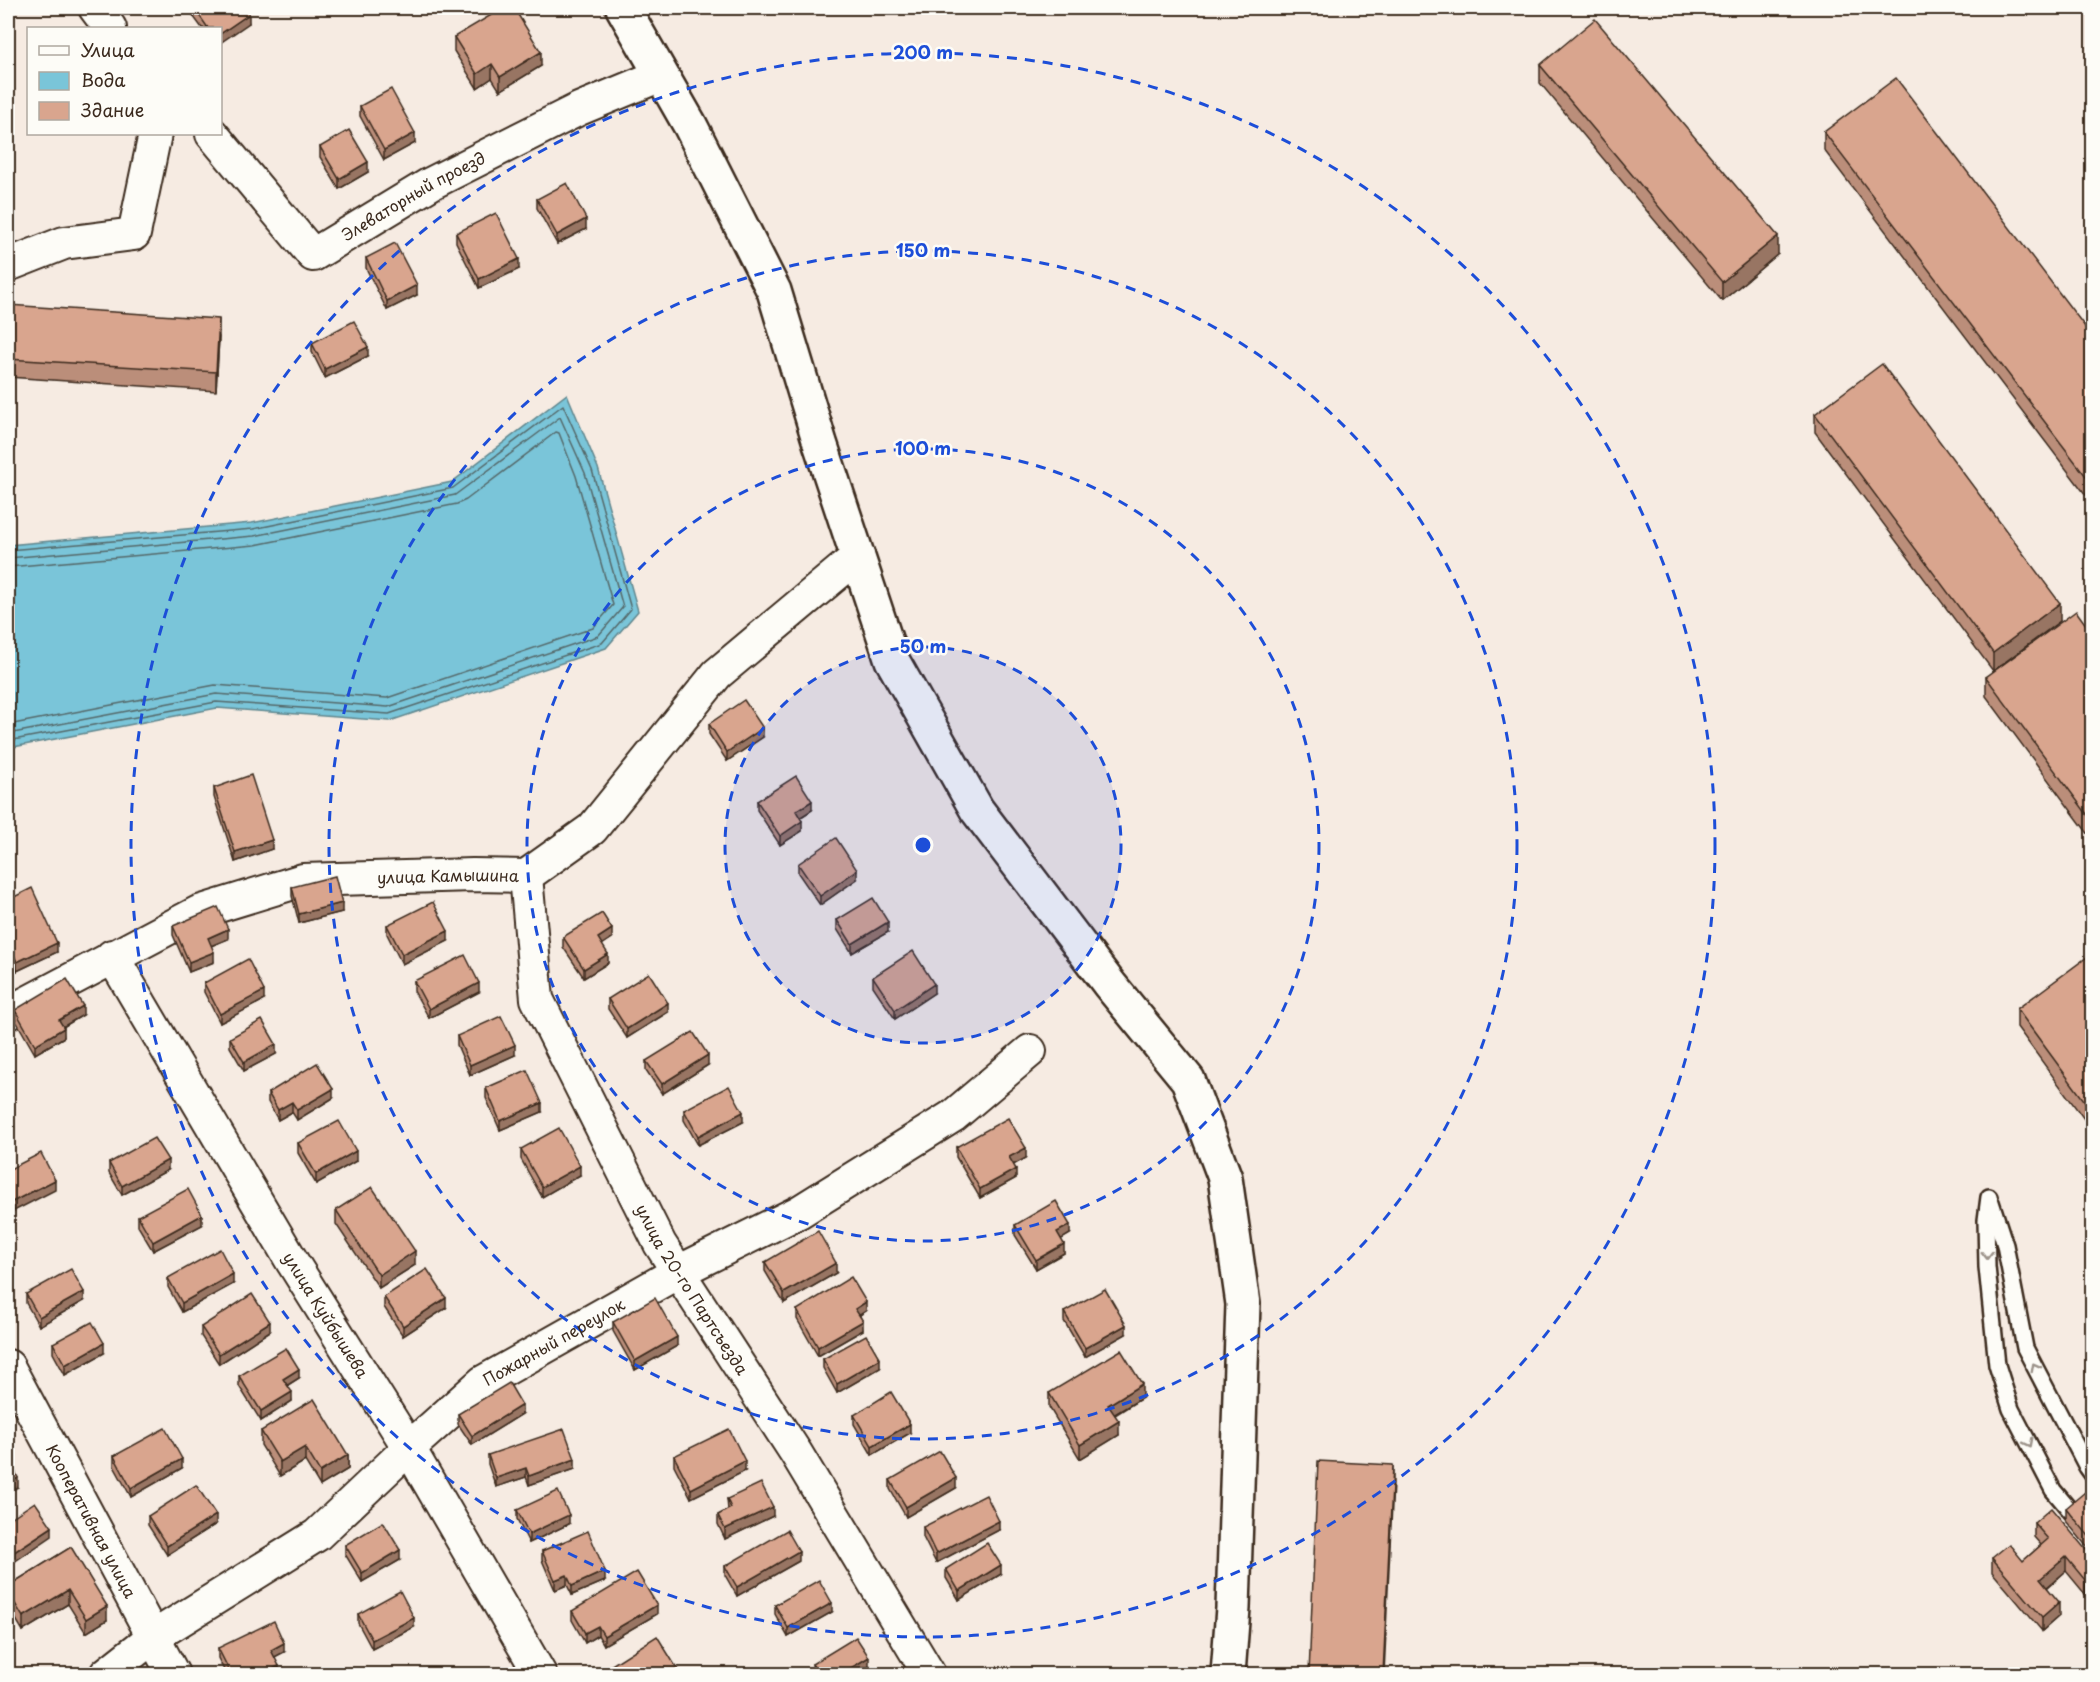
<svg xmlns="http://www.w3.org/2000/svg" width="2100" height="1682" font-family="'Playpen Sans',sans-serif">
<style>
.water{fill:#7ac5d9;stroke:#61878e;stroke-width:1.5}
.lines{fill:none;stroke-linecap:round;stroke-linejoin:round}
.shore{stroke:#546869;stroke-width:1.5}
.service-casing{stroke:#3b2a1e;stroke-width:20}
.minor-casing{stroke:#3b2a1e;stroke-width:36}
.tertiary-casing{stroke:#3b2a1e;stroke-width:38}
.service{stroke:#fdfcf7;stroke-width:15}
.minor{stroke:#fdfcf7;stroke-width:32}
.tertiary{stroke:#fdfcf7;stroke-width:33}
.wall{fill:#bb8e7a;stroke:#3b2a1e;stroke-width:1.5}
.shaded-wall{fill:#987463;stroke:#3b2a1e;stroke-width:1.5}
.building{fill:#d9a58e;stroke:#3b2a1e;stroke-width:1.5}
.oneway{stroke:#9c938a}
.ring{fill:none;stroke:#1d4ed8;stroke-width:3;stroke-dasharray:10 8}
.labels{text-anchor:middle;stroke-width:5;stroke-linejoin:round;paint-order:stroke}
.street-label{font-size:16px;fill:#3b2a1e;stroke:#fdfcf7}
.centre{fill:#1d4ed8;stroke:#fdfcf7;stroke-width:3}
.ring-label{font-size:18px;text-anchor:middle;font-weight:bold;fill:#1d4ed8;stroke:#fdfcf7;stroke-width:5;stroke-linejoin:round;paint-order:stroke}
</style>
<rect width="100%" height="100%" fill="#f6ebe2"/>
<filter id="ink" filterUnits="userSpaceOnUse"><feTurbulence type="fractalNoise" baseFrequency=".0167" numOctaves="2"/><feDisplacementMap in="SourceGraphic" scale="12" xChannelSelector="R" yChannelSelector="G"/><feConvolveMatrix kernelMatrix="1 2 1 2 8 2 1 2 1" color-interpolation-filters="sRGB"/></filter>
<g filter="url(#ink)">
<polygon class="water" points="567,394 598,468 638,611 606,648 390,721 217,708 8,748 8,545 252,523 452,482"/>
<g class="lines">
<g class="shore">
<polyline points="8,550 253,529 453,488 563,405 592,470 631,609 602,643 389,714 216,702 8,741"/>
<polyline points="8,558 254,536 455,495 560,417 585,473 623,607 598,636 388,707 216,694 8,734"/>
<polyline points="8,567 255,545 457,504 466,500 556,432 559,433 576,476 613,605 593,628 387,698 215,685 8,725"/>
</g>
<defs>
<g id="service">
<polyline points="1989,1197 1986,1220 1987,1267 1997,1365 2011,1409 2053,1490 2074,1515"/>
<polyline points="1991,1202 2005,1245 2025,1348 2087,1467 2092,1474"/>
</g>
<g id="minor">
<polyline points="95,8 110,28"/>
<path id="s1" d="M212,134L313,255L430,184L579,109L661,75"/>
<polyline points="8,265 64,243 134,234 155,134"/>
<path id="s2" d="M526,876L537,999L660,1244L796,1453L929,1674"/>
<path id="s3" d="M112,956L293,1263L409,1448L540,1674"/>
<path id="s4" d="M8,1013L199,912L303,880L473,875L526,876L592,829L717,674L858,556"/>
<path id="s5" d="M8,1366L173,1674"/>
<path id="s6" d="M106,1674L153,1637L317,1535L409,1448L483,1382L678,1272L799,1212L953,1116L1030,1051"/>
</g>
<polyline id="tertiary" points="623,8 690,125 774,291 820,443 892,660 977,810 1110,985 1188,1080 1225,1178 1243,1304 1233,1608 1228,1674"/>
</defs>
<use href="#service" class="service-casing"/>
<use href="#minor" class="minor-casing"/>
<use href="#tertiary" class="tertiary-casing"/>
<use href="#service" class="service"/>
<use href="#minor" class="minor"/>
<use href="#tertiary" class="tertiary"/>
</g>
<g class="wall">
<polygon points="191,8 244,8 249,23 220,28 202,28 191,13"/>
<polygon points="454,37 541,66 500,91 492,78 477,88 454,51"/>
<polygon points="1540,65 1778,254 1722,301 1540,83"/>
<polygon points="360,106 415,143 384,160 360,116"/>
<polygon points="1824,132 2092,336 2092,503 1824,150"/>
<polygon points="320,147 368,172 339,189 320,157"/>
<polygon points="537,199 586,229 557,244 537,208"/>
<polygon points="456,233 519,269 479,288 456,242"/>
<polygon points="366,258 417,295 387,310 366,268"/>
<polygon points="8,305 219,337 216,391 8,377"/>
<polygon points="312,343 368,356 325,378 312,352"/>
<polygon points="1815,414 2060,621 1993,671 1815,432"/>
<polygon points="2092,633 2092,839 1986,696 1986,677"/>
<polygon points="709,724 763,737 727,761 709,734"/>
<polygon points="214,788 272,849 235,862 214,797"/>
<polygon points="757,801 812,810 800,818 802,831 780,845 757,810"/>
<polygon points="798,864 857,879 820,905 798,873"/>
<polygon points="292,887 342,912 299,923 292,896"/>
<polygon points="8,900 57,952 17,971 8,950"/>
<polygon points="837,920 888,932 852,953 837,929"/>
<polygon points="387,925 448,941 402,964 387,934"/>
<polygon points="173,926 228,939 211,946 214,962 189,972 173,935"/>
<polygon points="563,937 612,938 602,945 608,963 584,978 563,947"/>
<polygon points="2092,959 2092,1130 2017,1027 2017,1009"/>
<polygon points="873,977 934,993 895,1019 873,986"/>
<polygon points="414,981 479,992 429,1018 414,991"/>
<polygon points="204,983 264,1000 220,1023 204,992"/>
<polygon points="608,999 668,1012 627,1038 608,1009"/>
<polygon points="15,1010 83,1015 63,1027 64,1037 35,1054 15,1019"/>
<polygon points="457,1036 515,1055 470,1075 457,1045"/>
<polygon points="230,1038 276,1054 244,1071 230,1047"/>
<polygon points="646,1061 708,1065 662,1094 646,1070"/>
<polygon points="486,1088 542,1112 500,1130 486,1098"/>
<polygon points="268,1093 333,1098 297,1120 292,1112 278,1120 268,1102"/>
<polygon points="684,1110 743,1122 698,1145 684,1120"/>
<polygon points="298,1143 356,1161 316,1184 298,1153"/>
<polygon points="956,1147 1026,1158 1013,1165 1016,1178 980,1198 956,1157"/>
<polygon points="521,1149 580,1175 542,1197 521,1159"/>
<polygon points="109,1163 168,1170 122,1195 109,1173"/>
<polygon points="336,1210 415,1265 379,1288 336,1224"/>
<polygon points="138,1216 202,1225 153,1251 138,1226"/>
<polygon points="1015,1225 1070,1234 1061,1239 1064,1253 1036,1269 1015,1235"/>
<polygon points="765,1262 836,1273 784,1303 765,1271"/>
<polygon points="168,1278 233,1284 182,1312 168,1287"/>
<polygon points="26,1294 84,1301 39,1326 26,1303"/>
<polygon points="384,1297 446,1308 403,1336 384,1307"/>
<polygon points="797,1310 866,1311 860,1315 863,1330 818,1356 797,1319"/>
<polygon points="1064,1312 1126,1334 1085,1357 1064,1321"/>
<polygon points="613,1322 677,1346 635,1370 613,1331"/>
<polygon points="201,1327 270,1331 219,1364 201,1336"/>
<polygon points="53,1343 104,1353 65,1375 53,1353"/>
<polygon points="823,1359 880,1368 837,1393 823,1368"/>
<polygon points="239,1376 299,1378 288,1385 292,1401 261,1421 239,1386"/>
<polygon points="1049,1393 1142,1398 1115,1415 1119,1435 1080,1459 1049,1407"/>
<polygon points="458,1414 522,1414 472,1445 458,1424"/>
<polygon points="854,1415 910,1433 872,1455 854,1424"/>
<polygon points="261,1431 348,1455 348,1469 320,1486 305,1461 280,1476 261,1445"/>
<polygon points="488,1455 575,1469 529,1485 526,1477 496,1487 488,1464"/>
<polygon points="114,1456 182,1468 131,1497 114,1466"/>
<polygon points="674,1456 745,1471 691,1498 674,1465"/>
<polygon points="890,1480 956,1488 906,1517 890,1489"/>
<polygon points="727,1499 773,1516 725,1539 718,1524 718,1515 728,1510"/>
<polygon points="2092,1502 2092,1553 2066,1521 2066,1508"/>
<polygon points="517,1510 569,1524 529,1543 517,1519"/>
<polygon points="148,1516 216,1524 167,1555 148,1525"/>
<polygon points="2034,1523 2092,1557 2092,1588 2085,1594 2066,1571 2047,1588 2059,1616 2042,1631 1992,1572 1992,1558 2023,1561 2041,1545 2034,1537"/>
<polygon points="923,1527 999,1530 936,1563 923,1537"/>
<polygon points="345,1545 400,1560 362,1582 345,1554"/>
<polygon points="71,1547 107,1620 86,1633 68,1604 23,1631 8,1606 8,1586"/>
<polygon points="542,1551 605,1581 572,1595 567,1585 555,1590 542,1560"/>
<polygon points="799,1561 737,1596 725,1575 725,1566"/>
<polygon points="946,1569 1001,1574 959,1600 946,1578"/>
<polygon points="775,1605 832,1612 788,1637 775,1614"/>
<polygon points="572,1611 657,1614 604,1645 598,1635 585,1643 572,1620"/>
<polygon points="358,1614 414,1627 372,1649 358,1623"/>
<polygon points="218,1648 284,1652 274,1657 279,1674 226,1674 218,1658"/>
<polygon points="812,1664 869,1667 856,1674 813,1674"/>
</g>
<g class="shaded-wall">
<polygon points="249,14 249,23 220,43 220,34"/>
<polygon points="541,52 541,66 500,91 500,77"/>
<polygon points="492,64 492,78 477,88 477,74"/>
<polygon points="415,133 415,143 384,160 384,150"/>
<polygon points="368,162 368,172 339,189 339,179"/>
<polygon points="586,219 586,229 557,244 557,235"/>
<polygon points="1778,236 1778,254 1722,301 1722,282"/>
<polygon points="519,259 519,269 479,288 479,279"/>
<polygon points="417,285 417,295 387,310 387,301"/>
<polygon points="219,319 219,337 216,391 216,372"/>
<polygon points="368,347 368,356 325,378 325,369"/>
<polygon points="2060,603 2060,621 1993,671 1993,653"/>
<polygon points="763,728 763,737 727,761 727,752"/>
<polygon points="812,801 812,810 796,820 796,811"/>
<polygon points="802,821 802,831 780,845 780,836"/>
<polygon points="272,840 272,849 235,862 235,852"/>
<polygon points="857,870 857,879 820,905 820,896"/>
<polygon points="342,903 342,912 299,923 299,914"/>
<polygon points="888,922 888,932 852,953 852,944"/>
<polygon points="228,929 228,939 208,947 208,938"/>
<polygon points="612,929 612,938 598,947 598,938"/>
<polygon points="448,931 448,941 402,964 402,954"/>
<polygon points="57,943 57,952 17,971 17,962"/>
<polygon points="214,952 214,962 189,972 189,962"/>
<polygon points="608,954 608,963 584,978 584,969"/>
<polygon points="479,983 479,992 429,1018 429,1009"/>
<polygon points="934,984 934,993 895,1019 895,1010"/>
<polygon points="264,991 264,1000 220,1023 220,1014"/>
<polygon points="668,1003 668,1012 627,1038 627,1029"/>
<polygon points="83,1006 83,1015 59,1029 59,1020"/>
<polygon points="64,1028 64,1037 35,1054 35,1045"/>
<polygon points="276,1044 276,1054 244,1071 244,1062"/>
<polygon points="515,1045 515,1055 470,1075 470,1065"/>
<polygon points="708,1055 708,1065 662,1094 662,1084"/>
<polygon points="333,1089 333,1098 297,1120 297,1110"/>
<polygon points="292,1102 292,1112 278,1120 278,1110"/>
<polygon points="542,1103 542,1112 500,1130 500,1121"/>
<polygon points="743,1112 743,1122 698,1145 698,1136"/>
<polygon points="10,1130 10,1140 8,1141 8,1132"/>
<polygon points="1026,1148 1026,1158 1009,1167 1009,1157"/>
<polygon points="356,1151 356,1161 316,1184 316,1174"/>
<polygon points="168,1160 168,1170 122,1195 122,1186"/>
<polygon points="580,1166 580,1175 542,1197 542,1187"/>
<polygon points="1016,1169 1016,1178 980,1198 980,1189"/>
<polygon points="55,1180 55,1190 8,1214 8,1204"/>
<polygon points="202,1215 202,1225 153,1251 153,1242"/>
<polygon points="1070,1225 1070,1234 1057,1242 1057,1232"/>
<polygon points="1064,1244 1064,1253 1036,1269 1036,1260"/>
<polygon points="415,1251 415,1265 379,1288 379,1275"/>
<polygon points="836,1263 836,1273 784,1303 784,1293"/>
<polygon points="233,1274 233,1284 182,1312 182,1303"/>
<polygon points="84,1292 84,1301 39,1326 39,1317"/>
<polygon points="446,1298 446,1308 403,1336 403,1326"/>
<polygon points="866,1302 866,1311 855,1318 855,1309"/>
<polygon points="863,1321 863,1330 818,1356 818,1347"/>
<polygon points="270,1322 270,1331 219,1364 219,1354"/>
<polygon points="1126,1325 1126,1334 1085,1357 1085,1348"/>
<polygon points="677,1337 677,1346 635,1370 635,1361"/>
<polygon points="104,1343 104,1353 65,1375 65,1365"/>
<polygon points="880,1359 880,1368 837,1393 837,1384"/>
<polygon points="299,1369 299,1378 283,1388 283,1379"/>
<polygon points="1142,1384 1142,1398 1108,1418 1108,1405"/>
<polygon points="292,1392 292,1401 261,1421 261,1411"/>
<polygon points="522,1405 522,1414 472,1445 472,1436"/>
<polygon points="1119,1421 1119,1435 1080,1459 1080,1445"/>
<polygon points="910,1424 910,1433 872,1455 872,1446"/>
<polygon points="305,1447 305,1461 280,1476 280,1462"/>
<polygon points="348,1455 348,1469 320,1486 320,1472"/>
<polygon points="182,1459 182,1468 131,1497 131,1488"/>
<polygon points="575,1459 575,1469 529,1485 529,1476"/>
<polygon points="745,1461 745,1471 691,1498 691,1489"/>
<polygon points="1393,1465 1393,1483 1384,1674 1383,1674"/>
<polygon points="526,1468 526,1477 496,1487 496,1478"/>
<polygon points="18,1478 18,1487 8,1492 8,1483"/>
<polygon points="956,1478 956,1488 906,1517 906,1507"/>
<polygon points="773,1507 773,1516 725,1539 725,1529"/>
<polygon points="216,1515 216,1524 167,1555 167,1546"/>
<polygon points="569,1515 569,1524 529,1543 529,1534"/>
<polygon points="999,1521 999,1530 936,1563 936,1554"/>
<polygon points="52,1527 52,1536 8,1566 8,1556"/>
<polygon points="400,1550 400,1560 362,1582 362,1573"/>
<polygon points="799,1551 799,1561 737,1596 737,1587"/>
<polygon points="2066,1557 2066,1571 2040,1593 2040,1579"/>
<polygon points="1001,1565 1001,1574 959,1600 959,1591"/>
<polygon points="605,1571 605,1581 572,1595 572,1586"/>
<polygon points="2092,1574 2092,1588 2085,1594 2085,1580"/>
<polygon points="567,1575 567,1585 555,1590 555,1580"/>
<polygon points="68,1590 68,1604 23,1631 23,1617"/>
<polygon points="2059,1602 2059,1616 2042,1631 2042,1617"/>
<polygon points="832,1603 832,1612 788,1637 788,1628"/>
<polygon points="657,1605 657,1614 604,1645 604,1636"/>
<polygon points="107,1606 107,1620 86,1633 86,1619"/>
<polygon points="414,1618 414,1627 372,1649 372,1640"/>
<polygon points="598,1626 598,1635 585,1643 585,1633"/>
<polygon points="284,1643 284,1652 271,1659 271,1650"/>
<polygon points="869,1657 869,1667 856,1674 841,1674"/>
<polygon points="279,1666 279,1674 261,1674"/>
<polygon points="678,1670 678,1674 670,1674"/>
</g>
<g class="building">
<polygon points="194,8 244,8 249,14 220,34 220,28 208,28"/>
<polygon points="503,8 514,8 541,52 500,77 492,64 477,74 454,37"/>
<polygon points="1595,19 1778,236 1722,282 1540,65"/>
<polygon points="1896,78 2092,336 2092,484 1824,132"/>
<polygon points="391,89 415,133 384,150 360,106"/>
<polygon points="349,130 368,162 339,179 320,147"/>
<polygon points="567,183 586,219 557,235 537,199"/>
<polygon points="496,213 519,259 479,279 456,233"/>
<polygon points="395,243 417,285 387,301 366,258"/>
<polygon points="8,305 219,319 216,372 8,359"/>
<polygon points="354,321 368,347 325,369 312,343"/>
<polygon points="1882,364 2060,603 1993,653 1815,414"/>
<polygon points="2076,611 2092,633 2092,821 1986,677"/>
<polygon points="744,700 763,728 727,752 709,724"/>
<polygon points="251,775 272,840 235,852 214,788"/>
<polygon points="796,776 812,801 796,811 802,821 780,836 757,801"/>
<polygon points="836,838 857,870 820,896 798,864"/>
<polygon points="335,876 342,903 299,914 292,887"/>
<polygon points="32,888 57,943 17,962 8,941 8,900"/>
<polygon points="873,898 888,922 852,944 837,920"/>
<polygon points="433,902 448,931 402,954 387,925"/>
<polygon points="218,907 228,929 208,938 214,952 189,962 173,926"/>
<polygon points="602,913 612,929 598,938 608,954 584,969 563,937"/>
<polygon points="913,951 934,984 895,1010 873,977"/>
<polygon points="465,955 479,983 429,1009 414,981"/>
<polygon points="2090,955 2092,959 2092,1111 2017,1009"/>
<polygon points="248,959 264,991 220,1014 204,983"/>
<polygon points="649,973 668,1003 627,1029 608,999"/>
<polygon points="67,979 83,1006 59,1020 64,1028 35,1045 15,1010"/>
<polygon points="501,1016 515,1045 470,1065 457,1036"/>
<polygon points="262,1020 276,1044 244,1062 230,1038"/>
<polygon points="693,1032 708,1055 662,1084 646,1061"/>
<polygon points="317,1063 333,1089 297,1110 292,1102 278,1110 268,1093"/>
<polygon points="527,1070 542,1103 500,1121 486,1088"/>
<polygon points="729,1086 743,1112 698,1136 684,1110"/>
<polygon points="1008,1118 1026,1148 1009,1157 1016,1169 980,1189 956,1147"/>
<polygon points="339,1121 356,1151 316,1174 298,1143"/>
<polygon points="559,1128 580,1166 542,1187 521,1149"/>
<polygon points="154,1138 168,1160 122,1186 109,1163"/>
<polygon points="41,1153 55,1180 8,1204 8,1170"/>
<polygon points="372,1187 415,1251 379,1275 336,1210"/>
<polygon points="188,1189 202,1215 153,1242 138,1216"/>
<polygon points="1056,1201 1070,1225 1057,1232 1064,1244 1036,1260 1015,1225"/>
<polygon points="818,1231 836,1263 784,1293 765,1262"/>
<polygon points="220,1249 233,1274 182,1303 168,1278"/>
<polygon points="71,1269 84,1292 39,1317 26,1294"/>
<polygon points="427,1269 446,1298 403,1326 384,1297"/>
<polygon points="851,1277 866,1302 855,1309 863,1321 818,1347 797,1310"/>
<polygon points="1105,1289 1126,1325 1085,1348 1064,1312"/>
<polygon points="252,1294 270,1322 219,1354 201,1327"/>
<polygon points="655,1298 677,1337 635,1361 613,1322"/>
<polygon points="92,1322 104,1343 65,1365 53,1343"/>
<polygon points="866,1335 880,1359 837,1384 823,1359"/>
<polygon points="286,1348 299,1369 283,1379 292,1392 261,1411 239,1376"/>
<polygon points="1121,1350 1142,1384 1108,1405 1119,1421 1080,1445 1049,1393"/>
<polygon points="509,1383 522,1405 472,1436 458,1414"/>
<polygon points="891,1392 910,1424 872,1446 854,1415"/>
<polygon points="314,1399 348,1455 320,1472 305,1447 280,1462 261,1431"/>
<polygon points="165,1428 182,1459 131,1488 114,1456"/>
<polygon points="564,1429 575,1459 529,1476 526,1468 496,1478 488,1455"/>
<polygon points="729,1429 745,1461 691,1489 674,1456"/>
<polygon points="940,1451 956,1478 906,1507 890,1480"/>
<polygon points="8,1455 18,1478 8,1483"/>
<polygon points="1318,1461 1393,1465 1383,1674 1309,1674"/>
<polygon points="761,1483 773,1507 725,1529 718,1515 731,1508 727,1499"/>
<polygon points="196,1485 216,1515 167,1546 148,1516"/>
<polygon points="558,1491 569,1515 529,1534 517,1510"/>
<polygon points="2085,1492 2092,1502 2092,1540 2066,1508"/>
<polygon points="986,1495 999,1521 936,1554 923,1527"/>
<polygon points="35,1502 52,1527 8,1556 8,1520"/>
<polygon points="2051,1508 2092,1557 2092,1574 2085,1580 2066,1557 2040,1579 2059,1602 2042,1617 1992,1558 2009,1544 2023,1561 2048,1539 2034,1523"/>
<polygon points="383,1522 400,1550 362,1573 345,1545"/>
<polygon points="787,1530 799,1551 737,1587 725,1566"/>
<polygon points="588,1531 605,1571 572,1586 567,1575 555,1580 542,1551"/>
<polygon points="987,1543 1001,1565 959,1591 946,1569"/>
<polygon points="71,1547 107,1606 86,1619 68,1590 23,1617 8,1592 8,1586"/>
<polygon points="637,1572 657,1605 604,1636 598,1626 585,1633 572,1611"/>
<polygon points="819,1580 832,1603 788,1628 775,1605"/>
<polygon points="400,1591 414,1618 372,1640 358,1614"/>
<polygon points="274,1621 284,1643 271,1650 279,1666 261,1674 231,1674 218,1648"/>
<polygon points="657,1636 678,1670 670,1674 611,1674 607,1668"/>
<polygon points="856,1637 869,1657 841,1674 819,1674 812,1664"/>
</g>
<defs><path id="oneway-chevron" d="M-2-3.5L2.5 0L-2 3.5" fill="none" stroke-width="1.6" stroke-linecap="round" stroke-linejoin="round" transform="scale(1.5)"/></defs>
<g class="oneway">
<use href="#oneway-chevron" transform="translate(1987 1255) rotate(89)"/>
<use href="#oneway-chevron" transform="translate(2035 1367) rotate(-118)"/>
<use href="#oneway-chevron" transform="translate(2029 1443) rotate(63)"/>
</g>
</g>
<circle cx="923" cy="845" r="198" fill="#1d4ed8" fill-opacity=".12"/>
<g class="ring">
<circle cx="923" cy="845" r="198"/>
<circle cx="923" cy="845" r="396"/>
<circle cx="923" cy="845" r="594"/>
<circle cx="923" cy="845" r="792"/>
</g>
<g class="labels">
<g class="street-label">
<text dy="6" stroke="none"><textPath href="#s1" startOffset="274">Элеваторный проезд</textPath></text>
<text dy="6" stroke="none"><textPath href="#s4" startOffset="470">улица Камышина</textPath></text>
<text dy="6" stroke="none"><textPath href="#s2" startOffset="453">улица 20-го Партсъезда</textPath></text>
<text dy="6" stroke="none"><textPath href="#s3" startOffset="418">улица Куйбышева</textPath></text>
<text dy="6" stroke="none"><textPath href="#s6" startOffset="560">Пожарный переулок</textPath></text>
<text dy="6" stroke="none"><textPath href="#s5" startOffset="176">Кооперативная улица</textPath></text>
</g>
</g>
<circle cx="923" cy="845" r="9" class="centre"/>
<g class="ring-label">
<text x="923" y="59">200 m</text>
<text x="923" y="257">150 m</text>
<text x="923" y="455">100 m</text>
<text x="923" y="653">50 m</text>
</g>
<rect width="2100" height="1682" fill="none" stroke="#fdfcf7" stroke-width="30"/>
<rect x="15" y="15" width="2070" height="1652" fill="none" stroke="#3b2a1e" stroke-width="2" filter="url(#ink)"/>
<rect x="27" y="27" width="195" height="108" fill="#fdfcf7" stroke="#afa8a0" stroke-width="1.5"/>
<rect x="39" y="46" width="30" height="9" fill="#fdfcf7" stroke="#afa8a0" stroke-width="1.5"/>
<text x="81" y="57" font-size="18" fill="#3b2a1e">Улица</text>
<rect x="39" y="72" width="30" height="18" fill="#7ac5d9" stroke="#afa8a0" stroke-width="1.5"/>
<text x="81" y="87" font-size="18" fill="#3b2a1e">Вода</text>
<rect x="39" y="102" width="30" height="18" fill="#d9a58e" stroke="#afa8a0" stroke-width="1.5"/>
<text x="81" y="117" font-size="18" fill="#3b2a1e">Здание</text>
</svg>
